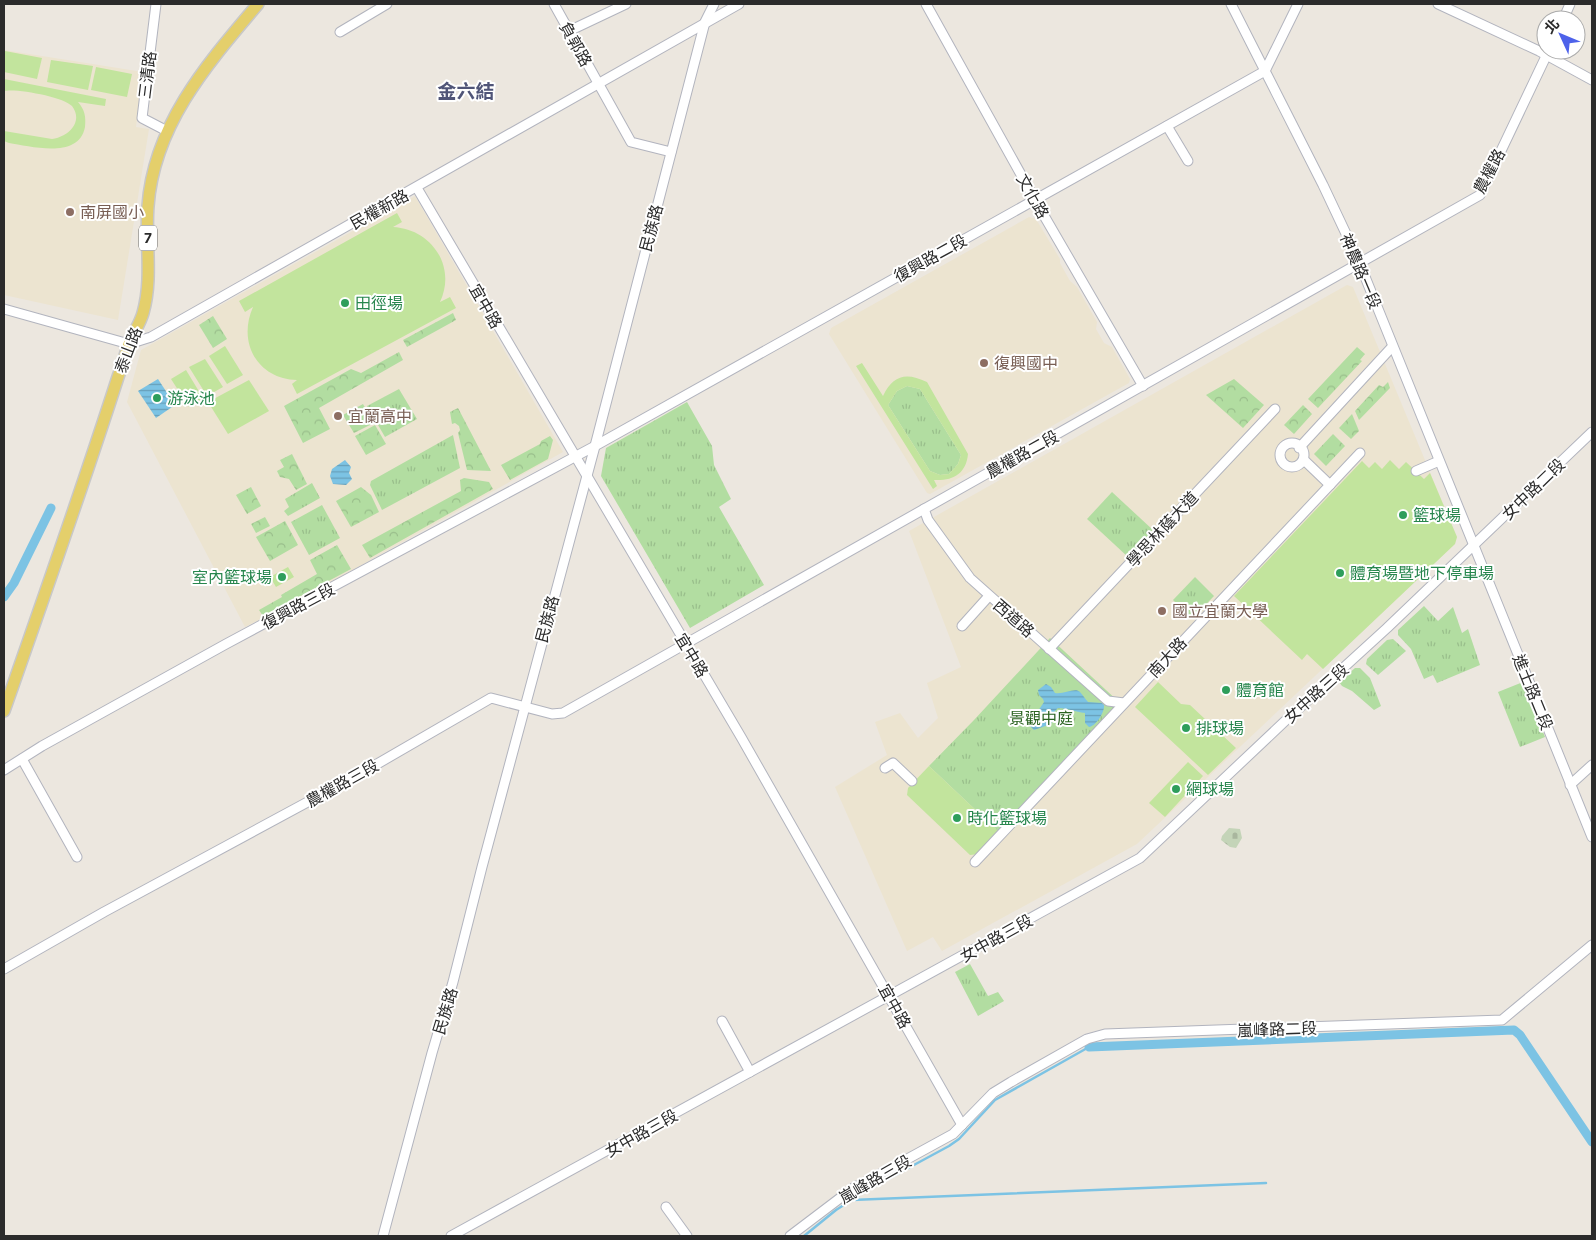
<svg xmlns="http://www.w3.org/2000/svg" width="1596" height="1240" font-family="Karla,'Noto Sans TC',sans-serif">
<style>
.education{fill:#ece4d0}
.grass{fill:url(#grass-tufts)}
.forest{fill:url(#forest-crowns)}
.cemetery{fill:url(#cemetery-stones)}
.pitch{fill:#c2e49d;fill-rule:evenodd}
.water{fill:url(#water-rules)}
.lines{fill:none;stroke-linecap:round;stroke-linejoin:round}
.stream{stroke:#7cc3e4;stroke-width:2.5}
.canal{stroke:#7cc3e4;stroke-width:9}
.minor-casing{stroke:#b2b4be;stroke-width:11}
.major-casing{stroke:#c8c8c8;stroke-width:14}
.minor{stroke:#fff;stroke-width:9}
.major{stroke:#e4cf6b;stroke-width:11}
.education-dot{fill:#8d6e63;stroke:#fff;stroke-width:2}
.leisure-dot{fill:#2e9e5b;stroke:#fff;stroke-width:2}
.labels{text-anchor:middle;stroke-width:4;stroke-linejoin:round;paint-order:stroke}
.shield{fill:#fff;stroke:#6b6b6b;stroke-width:1}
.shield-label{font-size:15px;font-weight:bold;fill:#2b2b2b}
.street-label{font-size:16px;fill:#2b2b2b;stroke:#fff}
.education-label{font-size:16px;fill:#785e54;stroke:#fff;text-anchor:start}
.leisure-label{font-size:16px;fill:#27864d;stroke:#fff;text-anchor:start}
.park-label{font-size:16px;fill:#2b6321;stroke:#fff}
.quarter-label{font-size:19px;font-weight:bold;fill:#505578;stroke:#fff}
</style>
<defs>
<pattern id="grass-tufts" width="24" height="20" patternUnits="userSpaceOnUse" patternTransform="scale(1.25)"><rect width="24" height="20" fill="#b2dda1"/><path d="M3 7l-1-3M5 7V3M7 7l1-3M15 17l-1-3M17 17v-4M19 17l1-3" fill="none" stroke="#99be8b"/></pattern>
<pattern id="forest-crowns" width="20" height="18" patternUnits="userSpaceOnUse" patternTransform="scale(1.25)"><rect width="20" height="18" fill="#b2dda1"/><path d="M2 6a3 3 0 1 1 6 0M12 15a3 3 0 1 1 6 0" fill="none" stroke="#99be8b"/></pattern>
<pattern id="cemetery-stones" width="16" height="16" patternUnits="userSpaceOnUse" patternTransform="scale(1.25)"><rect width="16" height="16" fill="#c4d4b8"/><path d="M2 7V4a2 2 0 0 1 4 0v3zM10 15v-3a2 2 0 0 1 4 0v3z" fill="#a9b69e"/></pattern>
<pattern id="water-rules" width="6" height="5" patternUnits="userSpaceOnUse" patternTransform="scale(1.25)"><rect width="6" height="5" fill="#7cc3e4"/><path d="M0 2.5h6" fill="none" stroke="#669fb9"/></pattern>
</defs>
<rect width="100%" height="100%" fill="#ece7df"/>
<g class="education">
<polygon points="4,50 143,72 136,127 149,129 118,320 4,295"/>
<polygon points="415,196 563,452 292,604 245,627 127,402 141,350"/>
<polygon points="1029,217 1036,219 1060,259 1060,263 1070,281 1077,287 1097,322 1096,329 1104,343 1112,347 1130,379 1129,383 930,494 927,493 829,334 831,328"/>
<polygon points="1347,285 1353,287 1457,537 1455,544 1137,844 942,951 933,937 907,951 835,787 887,755 875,722 900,713 918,738 938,718 927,683 961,667 909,531"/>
</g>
<g class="grass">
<polygon points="907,386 920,389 961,455 958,464 949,474 940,475 930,471 888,405 897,391"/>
<polygon points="399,389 417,419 385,437 367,406"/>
<polygon points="687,402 712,446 714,465 731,499 719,507 764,585 690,628 601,476 606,448"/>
<polygon points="453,435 460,468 382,510 370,485 371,481"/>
<polygon points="312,483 320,498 288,516 284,511 289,507 285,499"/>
<polygon points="1112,492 1153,530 1128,557 1087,519"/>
<polygon points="322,505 340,538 309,555 291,522"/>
<polygon points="1195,577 1214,596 1192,619 1173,600"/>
<polygon points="1424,606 1438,621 1453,607 1462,633 1468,629 1480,665 1437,683 1433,675 1424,679 1411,649 1398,635 1398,630"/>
<polygon points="1050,638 1120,703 999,832 929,766 974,720"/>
<polygon points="1393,639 1406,651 1378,675 1366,664 1367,659 1387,640"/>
<polygon points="1355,668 1360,668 1370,678 1381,706 1374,710 1352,691 1342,686 1339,682"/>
<polygon points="1523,682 1545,737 1520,747 1498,692"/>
<polygon points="970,964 988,996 998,992 1004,1001 978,1016 955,972"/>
</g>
<g class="forest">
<polygon points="453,313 456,320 407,347 403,340"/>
<polygon points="213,316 227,339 213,348 199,325"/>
<polygon points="1357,347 1365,354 1360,360 1362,361 1318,408 1308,399"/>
<polygon points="399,352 403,360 319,408 330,429 303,443 284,406 351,369 361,373"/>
<polygon points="1234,379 1264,405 1243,428 1206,395"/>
<polygon points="1388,382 1390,388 1359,420 1355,411 1379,385 1383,387"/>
<polygon points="363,404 374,423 354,433 343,415"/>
<polygon points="1303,405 1312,414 1294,434 1284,425"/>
<polygon points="458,408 491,471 467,470 458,433 460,430 459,426 455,423 452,424 450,412"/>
<polygon points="1352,414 1359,431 1351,439 1339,428"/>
<polygon points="375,425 386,444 366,455 355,436"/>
<polygon points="1333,434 1345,446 1326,466 1314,454"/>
<polygon points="550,436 553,440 548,459 510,480 501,465 540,444 541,441"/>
<polygon points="292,454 307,484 296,490 289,479 280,477 277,471 284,467 280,460"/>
<polygon points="464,478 489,482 493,489 370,558 362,545 461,491 460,480"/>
<polygon points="251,487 261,506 247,514 236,495"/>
<polygon points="361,487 371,495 379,512 351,527 336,501"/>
<polygon points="265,517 270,526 256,533 251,524"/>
<polygon points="285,521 298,545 270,561 256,537"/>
<polygon points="337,545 351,569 263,616 259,610 282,597 281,595 317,574 310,560"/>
</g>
<polygon class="cemetery" points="1229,828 1240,829 1242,838 1236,848 1230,847 1221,840 1222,836"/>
<g class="pitch">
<polygon points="5,51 42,58 37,79 4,72"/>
<polygon points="51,60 93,66 88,90 47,82"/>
<polygon points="96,67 132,74 127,97 91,90"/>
<path d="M4,79L106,99L105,106L78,102C85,110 86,117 85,127C79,160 30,146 9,143L4,141V131L52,139C68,137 84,122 72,106C64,97 16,88 4,91Z"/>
<path d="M397,213L402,222L393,227C431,229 457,266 440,302L450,297L456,308L297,394L292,384L297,380C258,379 237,343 253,307L245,312L239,301Z"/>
<polygon points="225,346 243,375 227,384 209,356"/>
<polygon points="205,359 223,387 207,396 189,367"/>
<path d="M862,363L883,396C893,375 906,372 927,382L968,454C966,474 953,481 934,480L937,486L933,489L856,366ZM907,386L920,389L961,455L958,464L949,474L940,475L930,471L888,405L897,391Z"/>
<polygon points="186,370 203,398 189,407 171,379"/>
<polygon points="249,380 269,411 228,434 208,402"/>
<polygon points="1390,460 1399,469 1406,462 1424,479 1430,473 1457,537 1455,544 1323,669 1307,654 1302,660 1234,596 1362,461 1369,468 1375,462 1382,469"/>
<polygon points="288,567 294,577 276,587 270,577"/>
<polygon points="1158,682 1181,704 1190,705 1236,748 1208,775 1135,707"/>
<polygon points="1188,762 1203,776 1165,817 1149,803"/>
<polygon points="929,766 999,832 979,854 970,855 907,795 908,788"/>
</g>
<g class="water">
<polygon points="158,379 175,405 156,418 138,391"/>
<polygon points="345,460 351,467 349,473 352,479 346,485 333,484 330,476 332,469"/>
<path d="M1046,684L1051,687L1055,693C1063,695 1075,687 1080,692C1083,695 1085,699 1088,702L1102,703L1104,705C1105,712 1096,726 1089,727L1085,723V713C1075,712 1068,708 1058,708L1052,714L1053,719L1051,724L1034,730L1030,726L1032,720L1044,702L1043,699L1039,695L1038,690Z"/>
</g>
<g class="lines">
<g class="stream">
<polyline points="864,1192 949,1146 959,1139 995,1100 1089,1047"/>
<polyline points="852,1200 1266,1183"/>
<polyline points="804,1236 836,1210 858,1196"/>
</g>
<g class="canal">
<polyline points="4,597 14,583 51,508"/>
<polyline points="1089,1047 1514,1030 1520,1035 1592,1142"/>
</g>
<defs>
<g id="minor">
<polyline points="156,4 142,118 167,131"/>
<polyline points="554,4 631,142 671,152"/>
<polyline points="926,4 1039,207 1143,386"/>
<polyline points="1231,4 1323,185 1357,257 1592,837"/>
<polyline points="1438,4 1539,51 1592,80"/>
<polyline points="1563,20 1570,4"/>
<polyline points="569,31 626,4"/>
<polyline points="340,32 387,4"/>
<polyline points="1265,71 1298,4"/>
<polyline points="1167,126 1188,161"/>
<polyline points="417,188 741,737 962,1125"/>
<polyline points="4,309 129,344 151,337 739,4"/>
<circle cx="1292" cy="455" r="12"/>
<polyline points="1299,448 1392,347"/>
<polyline points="1304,460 1330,485"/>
<polyline points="1416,471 1439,461"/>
<polyline points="924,509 928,520 970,578 1108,701 1124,703"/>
<polyline points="962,626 989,596"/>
<polyline points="1049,649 1275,409"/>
<polyline points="22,759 77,857"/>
<polyline points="885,768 893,763 912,781"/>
<polyline points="4,770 42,746 226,644 595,446 1265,71"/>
<polyline points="1570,785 1592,765"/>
<polyline points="975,862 1360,453"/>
<polyline points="4,969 104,912 365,771 491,698 552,714 563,713 1480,195 1549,50"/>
<polyline points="722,1021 750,1072"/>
<polyline points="666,1207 687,1236"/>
<polyline points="383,1236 432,1053 453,982 482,867 595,446 705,22 714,4"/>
<polyline points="451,1236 1140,858 1284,722 1387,628 1592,432"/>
<polyline points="790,1236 856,1186 858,1186 953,1134 993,1093 1011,1082 1087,1039 1105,1034 1502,1020 1592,945"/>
</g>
<path id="major" d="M4,711C43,600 82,489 118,377C122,366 125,355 129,344C133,333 140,324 143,313C153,278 145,241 148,206C154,124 208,63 258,4"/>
</defs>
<use href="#minor" class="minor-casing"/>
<use href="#major" class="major-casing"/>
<use href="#minor" class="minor"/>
<use href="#major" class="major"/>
</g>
<g class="education-dot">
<circle cx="70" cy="212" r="5"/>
<circle cx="984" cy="363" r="5"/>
<circle cx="338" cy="416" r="5"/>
<circle cx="1162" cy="611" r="5"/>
</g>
<g class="leisure-dot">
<circle cx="345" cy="303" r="5"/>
<circle cx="157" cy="398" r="5"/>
<circle cx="1403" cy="515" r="5"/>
<circle cx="1340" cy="573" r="5"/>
<circle cx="282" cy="577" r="5"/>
<circle cx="1226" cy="690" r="5"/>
<circle cx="1186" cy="728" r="5"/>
<circle cx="1176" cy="789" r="5"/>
<circle cx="957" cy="818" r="5"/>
</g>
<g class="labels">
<rect class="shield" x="139" y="225.5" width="18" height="25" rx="4"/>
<g class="shield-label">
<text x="148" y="243">7</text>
</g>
<g class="street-label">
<text transform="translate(576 44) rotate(61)" y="6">負郭路</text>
<text transform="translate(147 75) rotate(-83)" y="6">三清路</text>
<text transform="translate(1489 171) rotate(-62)" y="6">農權路</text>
<text transform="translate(1033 196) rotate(61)" y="6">文化路</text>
<text transform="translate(379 209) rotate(-29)" y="6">民權新路</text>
<text transform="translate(651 228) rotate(-75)" y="6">民族路</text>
<text transform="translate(930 258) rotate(-29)" y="6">復興路二段</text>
<text transform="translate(1361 271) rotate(67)" y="6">神農路一段</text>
<text transform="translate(486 306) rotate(60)" y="6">宜中路</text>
<text transform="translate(128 350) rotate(-69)" y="6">泰山路</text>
<text transform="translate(1022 454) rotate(-29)" y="6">農權路二段</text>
<text transform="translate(1533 489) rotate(-44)" y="6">女中路二段</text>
<text transform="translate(1162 529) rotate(-47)" y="6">學思林蔭大道</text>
<text transform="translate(298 606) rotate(-28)" y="6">復興路三段</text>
<text transform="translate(1014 618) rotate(41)" y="6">西道路</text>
<text transform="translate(547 619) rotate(-75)" y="6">民族路</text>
<text transform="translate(692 655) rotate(59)" y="6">宜中路</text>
<text transform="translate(1167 657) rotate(-47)" y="6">南大路</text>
<text transform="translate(1533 692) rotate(68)" y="6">進士路二段</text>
<text transform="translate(1316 693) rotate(-42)" y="6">女中路三段</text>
<text transform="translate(342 783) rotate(-29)" y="6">農權路三段</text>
<text transform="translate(996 938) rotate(-29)" y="6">女中路三段</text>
<text transform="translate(895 1006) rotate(61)" y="6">宜中路</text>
<text transform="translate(445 1011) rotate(-73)" y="6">民族路</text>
<text transform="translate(1277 1029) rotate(-2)" y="6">嵐峰路二段</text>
<text transform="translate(641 1133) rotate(-29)" y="6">女中路三段</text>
<text transform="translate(875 1179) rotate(-30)" y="6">嵐峰路三段</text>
</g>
<g class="education-label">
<text x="80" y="218">南屏國小</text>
<text x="994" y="369">復興國中</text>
<text x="348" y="422">宜蘭高中</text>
<text x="1172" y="617">國立宜蘭大學</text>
</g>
<g class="leisure-label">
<text x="355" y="309">田徑場</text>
<text x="167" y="404">游泳池</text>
<text x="1413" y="521">籃球場</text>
<text x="1350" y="579">體育場暨地下停車場</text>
<text x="272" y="583" text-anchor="end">室內籃球場</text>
<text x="1236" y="696">體育館</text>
<text x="1196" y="734">排球場</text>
<text x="1186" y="795">網球場</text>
<text x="967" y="824">時化籃球場</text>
</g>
<g class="park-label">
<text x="1041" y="724">景觀中庭</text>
</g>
<g class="quarter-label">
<text x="466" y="98">金六結</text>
</g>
</g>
<rect width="1596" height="1240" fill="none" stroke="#2b2b2b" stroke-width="10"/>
<g transform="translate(1561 35) rotate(314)"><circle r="24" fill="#ffffff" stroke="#aaaaaa"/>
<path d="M0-4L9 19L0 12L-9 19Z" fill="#4e62ea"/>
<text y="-8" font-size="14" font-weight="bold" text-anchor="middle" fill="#2b2b2b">北</text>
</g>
</svg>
